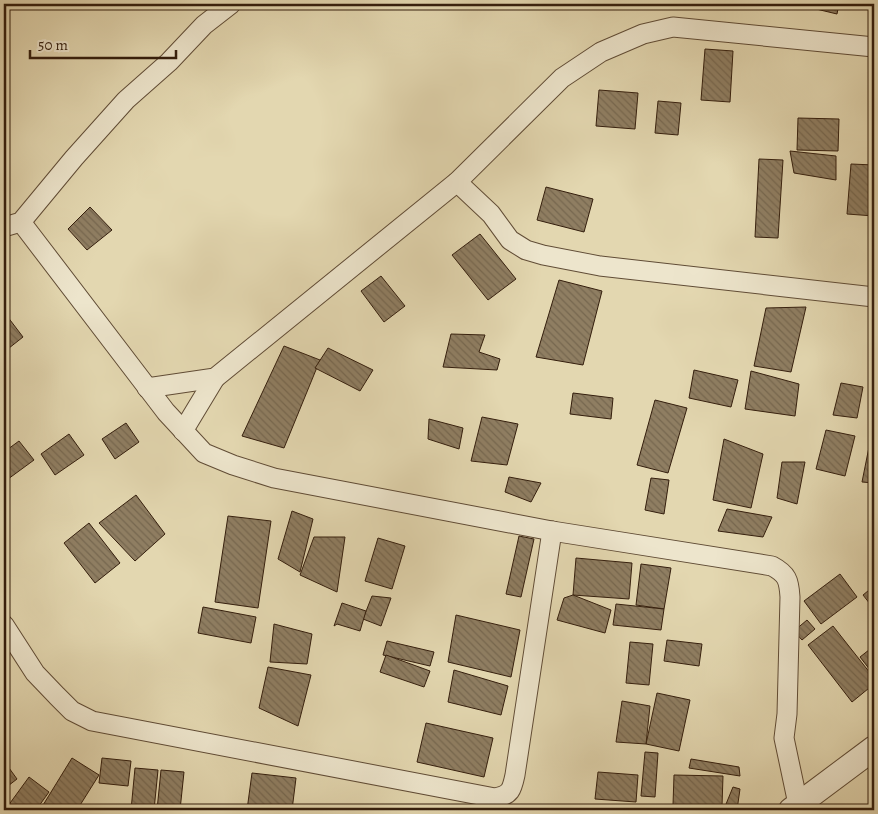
<svg xmlns="http://www.w3.org/2000/svg" width="878" height="814" font-family="Alegreya,serif">
<style>
.building{fill:url(#building-back-hatch);stroke:#341e0d}
.lines{fill:none;stroke-linecap:round;stroke-linejoin:round}
.minor-casing{stroke:#604c36;stroke-width:21}
.tertiary-casing{stroke:#604c36;stroke-width:26}
.minor{stroke:#ede5cc;stroke-width:19}
.tertiary{stroke:#ede5cc;stroke-width:24}
</style>
<defs>
<pattern id="building-back-hatch" width="6" height="6" patternUnits="userSpaceOnUse" patternTransform="scale(1.25)"><rect width="6" height="6" fill="#8f7e62"/><path d="M-1 5l2 2M0 0l6 6M5-1l2 2" fill="none" stroke="#76674f"/></pattern>
</defs>
<rect width="100%" height="100%" fill="#e3d7b0"/>
<filter id="stains"><feTurbulence type="fractalNoise" baseFrequency=".004" numOctaves="4"/><feColorMatrix values="0 0 0 0 .2 0 0 0 0 .09 0 0 0 0 .02 0 0 0 .5 -.17"/></filter>
<radialGradient id="worn" r=".72"><stop offset=".6" stop-color="#630" stop-opacity="0"/><stop offset="1" stop-color="#630" stop-opacity=".3"/></radialGradient>
<g class="building">
<polygon points="813,4 839,4 837,14 812,8"/>
<polygon points="705,49 733,51 730,102 701,100"/>
<polygon points="599,90 638,93 635,129 596,126"/>
<polygon points="658,101 681,103 678,135 655,133"/>
<polygon points="798,118 839,119 838,151 797,150"/>
<polygon points="790,151 836,156 836,180 794,173"/>
<polygon points="759,159 783,160 778,238 755,237"/>
<polygon points="851,164 874,165 874,216 847,214"/>
<polygon points="546,187 593,199 584,232 537,220"/>
<polygon points="90,207 112,230 87,250 68,229"/>
<polygon points="480,234 516,279 488,300 452,255"/>
<polygon points="381,276 405,306 384,322 361,291"/>
<polygon points="559,280 602,291 583,365 536,357"/>
<polygon points="806,307 791,372 754,366 766,308"/>
<polygon points="4,312 23,337 4,352"/>
<polygon points="451,334 485,335 479,352 500,359 497,370 443,367"/>
<polygon points="284,346 320,360 284,448 242,436"/>
<polygon points="328,348 373,370 360,391 315,368"/>
<polygon points="694,370 738,380 731,407 689,398"/>
<polygon points="751,371 799,384 795,416 745,409"/>
<polygon points="841,383 863,387 857,418 833,415"/>
<polygon points="573,393 613,398 611,419 570,414"/>
<polygon points="655,400 687,408 668,473 637,465"/>
<polygon points="482,417 518,424 507,465 471,461"/>
<polygon points="429,419 463,428 459,449 428,439"/>
<polygon points="126,423 139,442 115,459 102,439"/>
<polygon points="826,430 855,436 845,476 816,469"/>
<polygon points="69,434 84,455 55,475 41,454"/>
<polygon points="871,437 874,438 874,483 862,482"/>
<polygon points="724,439 763,454 751,508 713,500"/>
<polygon points="19,441 34,460 4,482 4,452"/>
<polygon points="782,462 805,462 797,504 777,498"/>
<polygon points="509,477 541,483 531,502 505,492"/>
<polygon points="651,478 669,480 664,514 645,510"/>
<polygon points="136,495 165,534 135,561 99,523"/>
<polygon points="727,509 772,517 763,537 718,531"/>
<polygon points="292,511 313,519 300,572 278,559"/>
<polygon points="228,516 271,521 258,608 215,602"/>
<polygon points="89,523 120,563 95,583 64,543"/>
<polygon points="519,536 534,539 521,597 506,594"/>
<polygon points="314,537 345,537 337,592 300,575"/>
<polygon points="378,538 405,546 392,589 365,581"/>
<polygon points="576,558 632,563 629,599 573,595"/>
<polygon points="641,564 671,568 664,609 636,605"/>
<polygon points="840,574 857,597 821,624 804,601"/>
<polygon points="874,586 874,609 863,595"/>
<polygon points="573,595 611,610 605,633 557,620 564,598"/>
<polygon points="372,596 391,598 381,626 363,619"/>
<polygon points="342,603 366,611 360,631 337,624 334,626"/>
<polygon points="616,604 664,609 661,630 613,625"/>
<polygon points="203,607 256,617 251,643 198,633"/>
<polygon points="456,615 520,630 511,677 448,662"/>
<polygon points="807,620 815,629 802,640 794,631"/>
<polygon points="274,624 312,634 307,664 270,662"/>
<polygon points="833,626 874,678 874,684 852,702 808,645"/>
<polygon points="667,640 702,644 699,666 664,661"/>
<polygon points="387,641 434,652 430,666 383,655"/>
<polygon points="630,642 653,644 649,685 626,683"/>
<polygon points="874,646 874,675 860,657"/>
<polygon points="386,655 430,671 424,687 380,672"/>
<polygon points="268,667 311,675 298,726 259,708"/>
<polygon points="454,670 508,686 501,715 448,702"/>
<polygon points="657,693 690,700 679,751 646,744"/>
<polygon points="622,701 650,706 646,744 616,742"/>
<polygon points="426,723 493,738 484,777 417,762"/>
<polygon points="645,752 658,753 655,797 641,796"/>
<polygon points="72,758 99,775 77,810 40,810"/>
<polygon points="102,758 131,761 128,786 99,783"/>
<polygon points="691,759 739,767 740,776 689,768"/>
<polygon points="4,761 17,779 4,789"/>
<polygon points="135,768 158,770 154,810 131,810"/>
<polygon points="161,770 184,772 180,810 157,810"/>
<polygon points="598,772 638,775 636,802 595,799"/>
<polygon points="252,773 296,778 292,810 247,810"/>
<polygon points="674,775 723,776 722,806 673,805"/>
<polygon points="29,777 49,792 36,810 5,810"/>
<polygon points="733,787 740,789 737,810 724,809"/>
<polygon points="874,803 874,810 865,810"/>
</g>
<g class="lines">
<defs>
<g id="minor">
<polyline points="457,182 491,214 510,240 526,250 543,255 600,266 874,297"/>
<path d="M21,222L166,412L204,453L233,465L274,478L552,531L772,566C787,574 789,580 790,597L787,714L784,738L798,804"/>
<polyline points="4,227 21,222 74,158 126,100 169,62 204,25 231,4"/>
<polyline points="147,388 215,378 457,182 562,78 601,52 643,34 673,27 874,47"/>
<polyline points="183,431 215,378"/>
<path d="M4,625L35,673L57,696L72,711L92,721L495,798C511,795 512,789 515,775L552,531"/>
</g>
<polyline id="tertiary" points="791,810 874,748"/>
</defs>
<use href="#minor" class="minor-casing"/>
<use href="#tertiary" class="tertiary-casing"/>
<use href="#minor" class="minor"/>
<use href="#tertiary" class="tertiary"/>
</g>
<rect width="878" height="814" fill="none" stroke="#e3d7b0" stroke-width="20"/>
<rect x="5" y="5" width="868" height="804" fill="none" stroke="#341e0d" stroke-width="2.5"/>
<rect x="10" y="10" width="858" height="794" fill="none" stroke="#341e0d"/>
<path d="M30 50v8h146v-8" fill="none" stroke="#341e0d" stroke-width="2.5"/>
<text x="38" y="50" font-size="15" fill="#341e0d" stroke="#ede5cc" stroke-width="4" paint-order="stroke">50 m</text>
<rect width="100%" height="100%" filter="url(#stains)"/>
<rect width="100%" height="100%" fill="url(#worn)"/>
</svg>
